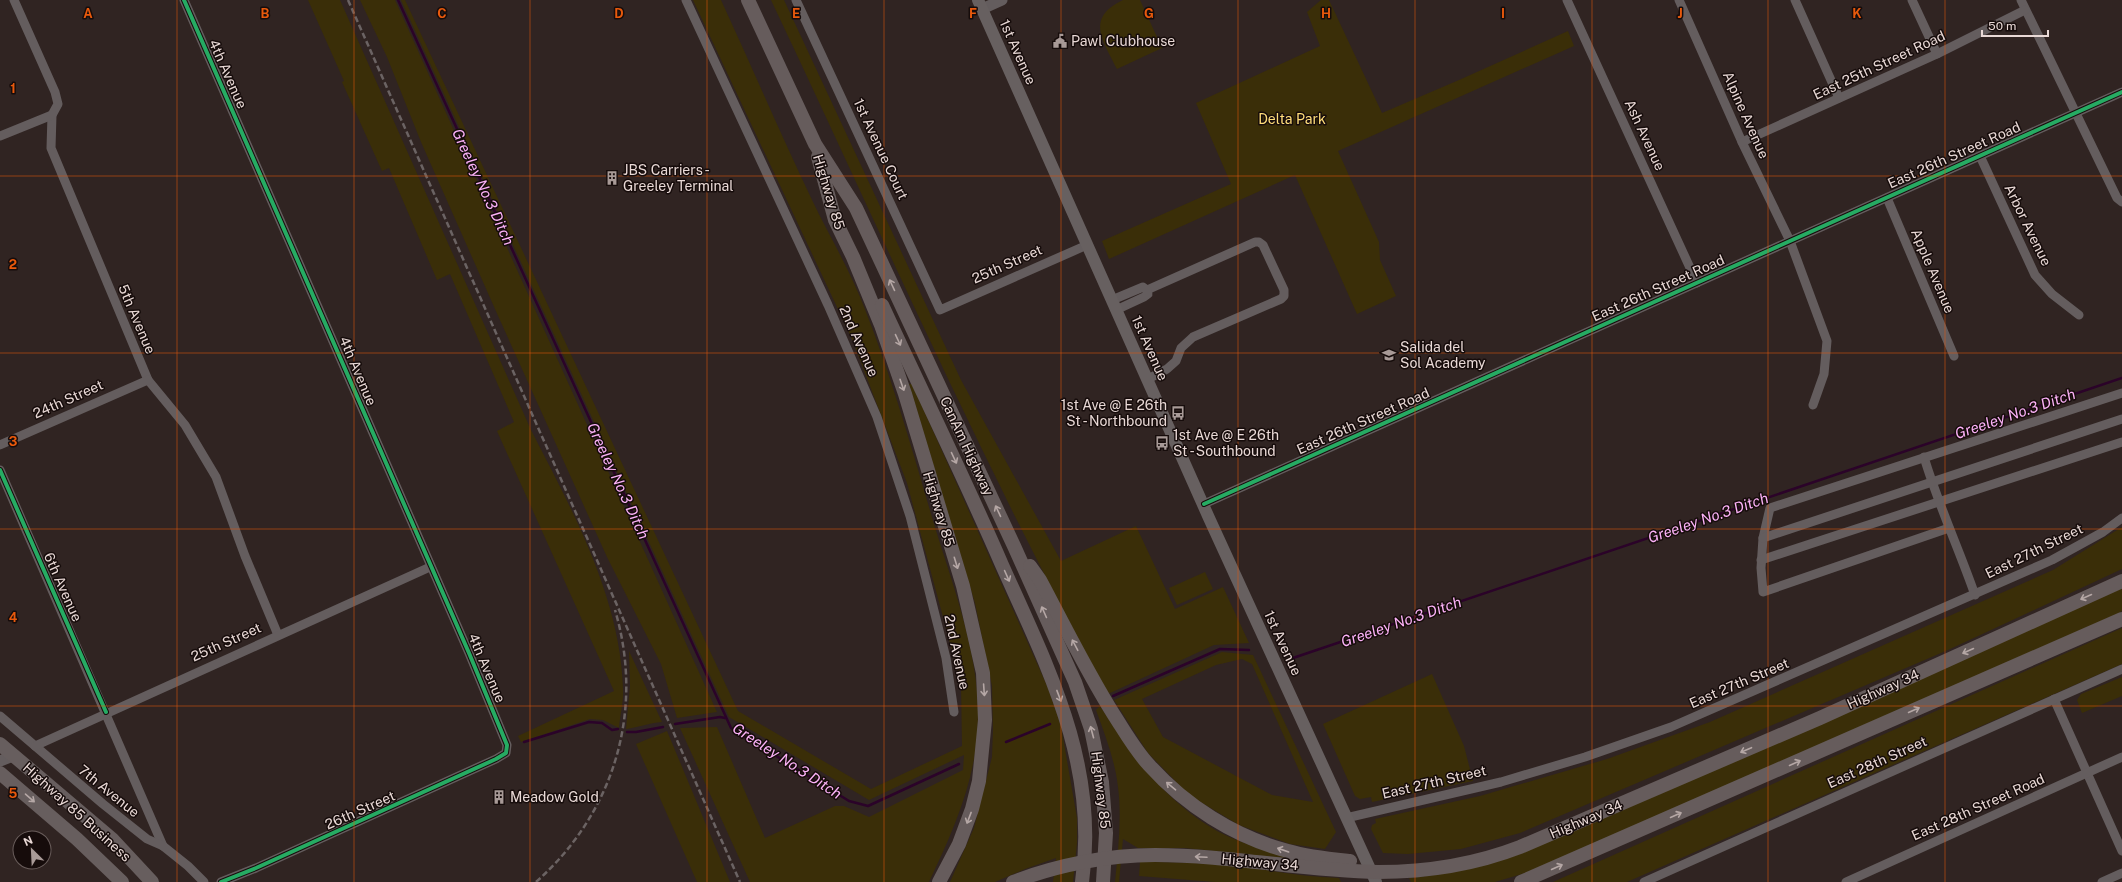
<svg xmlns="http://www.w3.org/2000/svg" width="2122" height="882" font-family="'Public Sans',sans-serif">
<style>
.green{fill:#3a2e08;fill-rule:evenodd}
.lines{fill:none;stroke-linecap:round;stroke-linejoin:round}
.stream{stroke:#2b0329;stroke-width:2.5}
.minor{stroke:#645d5e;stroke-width:9}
.tertiary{stroke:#645d5e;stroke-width:11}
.secondary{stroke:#676060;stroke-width:12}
.primary{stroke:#675e5e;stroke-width:14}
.trunk{stroke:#665c5c;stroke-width:14}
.rail{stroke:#6b6363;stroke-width:2.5;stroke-dasharray:6 3;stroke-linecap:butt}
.cycleway-casing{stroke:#160c0b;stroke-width:6}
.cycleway{stroke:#26ab63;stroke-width:4}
.oneway{stroke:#b5a7a5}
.oneway2{stroke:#b5a8a6}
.grid{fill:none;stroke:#e8590c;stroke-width:1;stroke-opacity:0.55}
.labels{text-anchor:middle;stroke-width:3;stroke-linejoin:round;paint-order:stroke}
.poi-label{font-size:14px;fill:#e9d9d6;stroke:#160c0b;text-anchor:start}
.street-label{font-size:14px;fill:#e9d9d6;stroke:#160c0b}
.park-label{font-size:14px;fill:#ffdd7a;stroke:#160c0b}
.water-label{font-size:15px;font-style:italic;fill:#fbb1f7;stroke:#160c0b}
.grid-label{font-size:13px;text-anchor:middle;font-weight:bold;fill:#e8590c;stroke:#160c0b;stroke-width:3;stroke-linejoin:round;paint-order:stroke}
</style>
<rect width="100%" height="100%" fill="#302422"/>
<g class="green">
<path d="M308,0H340L531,430C572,510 620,596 623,688C624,701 620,715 619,728L603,720L590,719L521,742L518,736L614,691L497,431L514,422L450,274L437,280L389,168L382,171L342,82L344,81Z"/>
<polygon points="360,0 395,0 717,712 677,718 661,664 607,557 499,318 421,142 387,57"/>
<path d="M401,0H405L738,711L871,789L962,746L961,684L907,483L852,339L693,0H721C752,67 781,135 813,202C831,239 852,274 866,312C893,381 913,453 934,524C952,583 979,654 978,716C978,776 954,829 929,882H750L680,728L717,727L765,838L835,806H844L869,817L963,770L964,755L869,800L729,717Z"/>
<path d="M771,0H784L961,380L1061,561L1136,526L1175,609L1223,587L1249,643L1214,645L1108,694C984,469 881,232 771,0Z"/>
<path d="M1123,0H1140L1162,48L1117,69C1103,40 1085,18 1123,0Z"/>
<polygon points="1321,0 1329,0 1382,113 1459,80 1568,31 1574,46 1338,151 1379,242 1380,260 1396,296 1357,314 1295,175 1109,259 1102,241 1231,184 1196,103 1320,46 1307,12"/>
<polygon points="909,384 912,384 1048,688 1061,726 1077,818 1077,843 1073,882 1053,882 1056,858 1025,869 995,882 950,882 974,828 992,757 993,730 992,686 975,603"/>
<polygon points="2122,527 2122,569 1948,650 1520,833 1461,849 1408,854 1383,853 1371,829 1372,825 1376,823 1375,819 1480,796 1607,759 1710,722 2053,570"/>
<polygon points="1205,572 1213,589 1177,605 1169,588"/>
<path d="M2122,588V611L2117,614L1542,868L1495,882H1411L1409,878C1482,872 1541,845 1607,817Z"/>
<polygon points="2122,628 2122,664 1627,882 1553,882"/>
<path d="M629,651L662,722C649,723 639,727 626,729L630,686Z"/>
<path d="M1222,652L1253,655L1336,832L1325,849L1290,844L1239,825L1189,795L1148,753L1114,700ZM1242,659L1252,664L1313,802L1272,795L1163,737L1142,699L1216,665Z"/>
<polygon points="1432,674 1464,746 1473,781 1372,802 1371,797 1360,799 1355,796 1323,724"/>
<polygon points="2122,677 2122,696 2082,713 2077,700 2081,694"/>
<path d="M1100,706C1131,753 1163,799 1212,828C1235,842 1264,849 1289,857L1285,858L1185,848H1138L1123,839L1119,882H1115C1118,851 1122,818 1118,787C1115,760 1105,735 1096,710Z"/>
<polygon points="667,731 730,882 697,882 636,744"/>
<path d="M1140,862C1175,862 1212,863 1247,867C1278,872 1308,877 1339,878L1341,882H1215L1139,876Z"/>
</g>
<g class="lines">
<g class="stream">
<polyline points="398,0 731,728 849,801 868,806 959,764"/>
<polyline points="1293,658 2122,378"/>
<polyline points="1113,696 1220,649 1249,650"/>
<polyline points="675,724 720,717 725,718"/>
<polyline points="627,732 636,732 663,727"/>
<polyline points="524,742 589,722 602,723 612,730 618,729"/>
<polyline points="1006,742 1050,724"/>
</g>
<g class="minor">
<polyline points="14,0 55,92 58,104 52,115 51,148 148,380 185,425 216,477 245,556 278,635"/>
<polyline points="184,0 469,653 507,745 506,753 496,759 256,868 221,882"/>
<polyline points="686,0 828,305 877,417 910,516 925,575 946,658 954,712"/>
<polyline points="796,0 940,310 1087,245"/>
<polyline points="1567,0 1697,283"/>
<polyline points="1679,0 1742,142 1790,241 1827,341 1824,374 1813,405"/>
<polyline points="1795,0 1839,98"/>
<polyline points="1912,0 1937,54"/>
<polyline points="2021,0 2117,198 2122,202"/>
<polyline points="0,136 52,115"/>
<polyline points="1742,142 1937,54 2025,10"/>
<polyline points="1980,156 2035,275 2052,294 2079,315"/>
<polyline points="1887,198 1954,356"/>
<polyline points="1147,290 1255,242 1259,242 1263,245 1284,290 1284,296 1281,299 1193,337 1181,348 1176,361 1167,369 1148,379"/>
<polyline points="1112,300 1143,287 1147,290 1148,294 1144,297 1116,310"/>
<polyline points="0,445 148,380"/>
<path d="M1924,457C1938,504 1959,549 1975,595"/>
<polyline points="0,470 163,846"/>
<polyline points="1204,504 2122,92"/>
<polyline points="1949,528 1763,592 1761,568 1763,538 1770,508 2122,393"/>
<polyline points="1763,538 2122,419"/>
<polyline points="1761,560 2122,442"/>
<polyline points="2054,699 2122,851"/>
<polyline points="0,716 103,804 147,839 163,846 188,866 204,882"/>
<polyline points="35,746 430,567"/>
<polyline points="1346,818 1501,782 1585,757 1671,727 2052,560 2103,532 2122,518"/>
<polyline points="1644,882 2122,669"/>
<polyline points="1846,882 2122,757"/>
<polyline points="2102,882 2122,873"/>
</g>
<g class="tertiary">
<polyline points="982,9 1002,0"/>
<polyline points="0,761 13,756"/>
</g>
<polyline class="secondary" points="978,0 1209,518 1376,882"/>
<g class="primary">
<polyline points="0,744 112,839 152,882"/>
<polyline points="0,773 77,839 122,882"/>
</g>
<g class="trunk">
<polyline points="748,0 815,144 856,208 1014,546 1075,682 1091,729 1102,782 1106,833 1103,882"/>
<polyline points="818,157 835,220 853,257 881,325 905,394 963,586 983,673 985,720 979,781 972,809 959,844 939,882"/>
<path d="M882,305C922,392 964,477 1002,565C1048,668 1099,765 1082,882"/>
<path d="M1030,566L1040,580C1064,625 1087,672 1114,715C1125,732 1135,750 1149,765C1185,805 1234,837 1288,851C1308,857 1330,859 1350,861"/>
<path d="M1013,882C1057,865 1108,855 1155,855C1230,855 1304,871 1378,872C1426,872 1476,864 1520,847L1820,718L2122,581"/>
<polyline points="1521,882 2122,619"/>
</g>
<g class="rail">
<polyline points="348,0 740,882"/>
<path d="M536,882C614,813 645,711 615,610"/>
</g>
<defs>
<g id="cycleway">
<polyline points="184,0 469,653 507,745 506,753 496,759 256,868 221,882"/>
<polyline points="0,470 106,712"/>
<polyline points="1204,504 2122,92"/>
</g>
</defs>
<use href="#cycleway" class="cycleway-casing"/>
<use href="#cycleway" class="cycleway"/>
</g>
<defs><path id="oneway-shaft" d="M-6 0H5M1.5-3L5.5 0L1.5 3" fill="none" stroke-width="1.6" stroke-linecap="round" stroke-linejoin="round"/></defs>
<g class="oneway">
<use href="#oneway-shaft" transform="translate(892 285) rotate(-115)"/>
<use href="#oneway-shaft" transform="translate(898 340) rotate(65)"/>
<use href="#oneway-shaft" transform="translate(902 385) rotate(71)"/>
<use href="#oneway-shaft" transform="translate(954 458) rotate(65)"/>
<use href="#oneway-shaft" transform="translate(998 511) rotate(-115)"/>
<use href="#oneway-shaft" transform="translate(956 563) rotate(73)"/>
<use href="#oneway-shaft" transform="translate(1007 576) rotate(66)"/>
<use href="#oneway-shaft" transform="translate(2086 597) rotate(156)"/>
<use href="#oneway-shaft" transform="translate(1044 612) rotate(-114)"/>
<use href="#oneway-shaft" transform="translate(1075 645) rotate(-118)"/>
<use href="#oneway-shaft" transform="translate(1968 651) rotate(156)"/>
<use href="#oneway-shaft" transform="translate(984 690) rotate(86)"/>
<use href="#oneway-shaft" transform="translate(1059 696) rotate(69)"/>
<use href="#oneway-shaft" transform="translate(1914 710) rotate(-24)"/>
<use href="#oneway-shaft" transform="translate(1092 732) rotate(-105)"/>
<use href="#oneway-shaft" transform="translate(1746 750) rotate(157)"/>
<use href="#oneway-shaft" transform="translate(1795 763) rotate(-24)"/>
<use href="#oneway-shaft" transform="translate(1171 786) rotate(-140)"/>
<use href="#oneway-shaft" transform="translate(1676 815) rotate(-24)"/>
<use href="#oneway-shaft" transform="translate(969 818) rotate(111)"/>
<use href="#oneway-shaft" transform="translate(1283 850) rotate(-161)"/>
<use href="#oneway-shaft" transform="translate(1201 857) rotate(-177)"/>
<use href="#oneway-shaft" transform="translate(1557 867) rotate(-24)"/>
</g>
<use class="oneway2" href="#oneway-shaft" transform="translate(30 798) rotate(41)"/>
<path class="grid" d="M177,0V882M354,0V882M530,0V882M707,0V882M884,0V882M1061,0V882M1238,0V882M1415,0V882M1592,0V882M1768,0V882M1945,0V882M0,176H2122M0,353H2122M0,529H2122M0,706H2122"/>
<defs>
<symbol id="civic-bare" viewBox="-9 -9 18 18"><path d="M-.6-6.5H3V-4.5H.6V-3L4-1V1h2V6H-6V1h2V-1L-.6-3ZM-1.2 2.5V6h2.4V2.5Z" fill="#a89a97" stroke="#160c0b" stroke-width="2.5" paint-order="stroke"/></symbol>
<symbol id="building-bare" viewBox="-9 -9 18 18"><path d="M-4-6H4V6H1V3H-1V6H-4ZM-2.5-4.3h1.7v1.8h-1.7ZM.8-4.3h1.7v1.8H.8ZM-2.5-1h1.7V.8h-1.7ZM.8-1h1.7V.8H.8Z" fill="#a89a97" stroke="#160c0b" stroke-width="2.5" paint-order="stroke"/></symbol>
<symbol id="school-bare" viewBox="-9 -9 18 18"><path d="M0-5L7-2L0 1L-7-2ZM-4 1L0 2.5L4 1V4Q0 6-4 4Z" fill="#a89a97" stroke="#160c0b" stroke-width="2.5" paint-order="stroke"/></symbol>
<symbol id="bus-bare" viewBox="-9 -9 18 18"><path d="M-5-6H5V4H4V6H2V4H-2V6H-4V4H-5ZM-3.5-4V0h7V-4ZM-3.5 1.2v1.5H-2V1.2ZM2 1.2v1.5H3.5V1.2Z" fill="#a89a97" stroke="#160c0b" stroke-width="2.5" paint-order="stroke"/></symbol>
</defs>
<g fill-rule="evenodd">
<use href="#civic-bare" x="1050" y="31" width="20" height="20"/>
<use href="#building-bare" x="602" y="168" width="20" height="20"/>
<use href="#school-bare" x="1379" y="345" width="20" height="20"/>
<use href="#bus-bare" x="1168" y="403" width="20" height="20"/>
<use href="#bus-bare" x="1152" y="433" width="20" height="20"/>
<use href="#building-bare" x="489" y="787" width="20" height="20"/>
</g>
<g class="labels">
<g class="poi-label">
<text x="1071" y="46">Pawl Clubhouse</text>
<text x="623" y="175">JBS Carriers -<tspan x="623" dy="16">Greeley Terminal</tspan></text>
<text x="1400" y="352">Salida del<tspan x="1400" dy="16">Sol Academy</tspan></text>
<text x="1167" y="410" text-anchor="end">1st Ave @ E 26th<tspan x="1167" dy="16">St - Northbound</tspan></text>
<text x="1173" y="440">1st Ave @ E 26th<tspan x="1173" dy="16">St - Southbound</tspan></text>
<text x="510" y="802">Meadow Gold</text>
</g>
<g class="street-label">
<text transform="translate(1018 52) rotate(66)" y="5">1st Avenue</text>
<text transform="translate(1879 65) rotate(-25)" y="5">East 25th Street Road</text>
<text transform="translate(228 74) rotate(66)" y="5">4th Avenue</text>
<text transform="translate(1746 115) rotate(66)" y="5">Alpine Avenue</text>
<text transform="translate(1645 135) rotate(65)" y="5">Ash Avenue</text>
<text transform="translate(881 149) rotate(65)" y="5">1st Avenue Court</text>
<text transform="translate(1954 155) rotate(-24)" y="5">East 26th Street Road</text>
<text transform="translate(829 192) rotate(73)" y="5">Highway 85</text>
<text transform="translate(2028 225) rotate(64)" y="5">Arbor Avenue</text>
<text transform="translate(1007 264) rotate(-24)" y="5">25th Street</text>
<text transform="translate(1933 271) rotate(67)" y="5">Apple Avenue</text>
<text transform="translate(1658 288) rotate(-24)" y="5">East 26th Street Road</text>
<text transform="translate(137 319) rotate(67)" y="5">5th Avenue</text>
<text transform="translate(859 341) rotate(66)" y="5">2nd Avenue</text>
<text transform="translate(1150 348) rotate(66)" y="5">1st Avenue</text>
<text transform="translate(358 371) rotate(67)" y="5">4th Avenue</text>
<text transform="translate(68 399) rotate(-24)" y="5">24th Street</text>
<text transform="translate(1363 421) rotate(-24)" y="5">East 26th Street Road</text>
<text transform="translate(967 446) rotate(65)" y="5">CanAm Highway</text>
<text transform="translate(939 509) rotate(73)" y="5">Highway 85</text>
<text transform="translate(2034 551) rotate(-26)" y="5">East 27th Street</text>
<text transform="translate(63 587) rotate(66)" y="5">6th Avenue</text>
<text transform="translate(226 642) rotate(-24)" y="5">25th Street</text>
<text transform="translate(1283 643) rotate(65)" y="5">1st Avenue</text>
<text transform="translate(957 652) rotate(78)" y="5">2nd Avenue</text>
<text transform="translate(487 668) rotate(67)" y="5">4th Avenue</text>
<text transform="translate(1739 683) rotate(-23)" y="5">East 27th Street</text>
<text transform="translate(1883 689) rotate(-24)" y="5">Highway 34</text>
<text transform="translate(1877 762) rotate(-24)" y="5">East 28th Street</text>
<text transform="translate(1434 782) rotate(-13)" y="5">East 27th Street</text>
<text transform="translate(1101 790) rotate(83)" y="5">Highway 85</text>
<text transform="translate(109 791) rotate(39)" y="5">7th Avenue</text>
<text transform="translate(1978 807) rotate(-24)" y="5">East 28th Street Road</text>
<text transform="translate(360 810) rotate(-24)" y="5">26th Street</text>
<text transform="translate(77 812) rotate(42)" y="5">Highway 85 Business</text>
<text transform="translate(1586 819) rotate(-23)" y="5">Highway 34</text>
<text transform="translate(1260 862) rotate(5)" y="5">Highway 34</text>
</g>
<g class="park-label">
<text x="1292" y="124">Delta Park</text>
</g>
<g class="water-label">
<text transform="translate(483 187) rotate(65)" y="5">Greeley No.3 Ditch</text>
<text transform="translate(2015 414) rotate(-19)" y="5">Greeley No.3 Ditch</text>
<text transform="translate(618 481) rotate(65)" y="5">Greeley No.3 Ditch</text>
<text transform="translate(1708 518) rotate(-19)" y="5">Greeley No.3 Ditch</text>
<text transform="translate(1401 622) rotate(-19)" y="5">Greeley No.3 Ditch</text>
<text transform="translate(787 761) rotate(33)" y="5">Greeley No.3 Ditch</text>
</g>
</g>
<g class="grid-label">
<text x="88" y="18">A</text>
<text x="265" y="18">B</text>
<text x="442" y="18">C</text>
<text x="619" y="18">D</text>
<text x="796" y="18">E</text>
<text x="973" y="18">F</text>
<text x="1149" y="18">G</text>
<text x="1326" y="18">H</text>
<text x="1503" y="18">I</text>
<text x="1680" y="18">J</text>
<text x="1857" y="18">K</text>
<text x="13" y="93">1</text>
<text x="13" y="269">2</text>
<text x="13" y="446">3</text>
<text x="13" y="622">4</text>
<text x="13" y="798">5</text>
</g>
<g transform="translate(32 850) rotate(336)"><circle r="19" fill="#160c0b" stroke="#6a5e5c"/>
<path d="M0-3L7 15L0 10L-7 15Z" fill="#a89a97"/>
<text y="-6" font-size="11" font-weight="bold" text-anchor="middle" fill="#e9d9d6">N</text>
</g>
<path d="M1982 30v6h66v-6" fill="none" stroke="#e9d9d6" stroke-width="2"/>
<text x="1988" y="30" font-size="12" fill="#e9d9d6" stroke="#160c0b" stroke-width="3" paint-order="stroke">50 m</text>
</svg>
